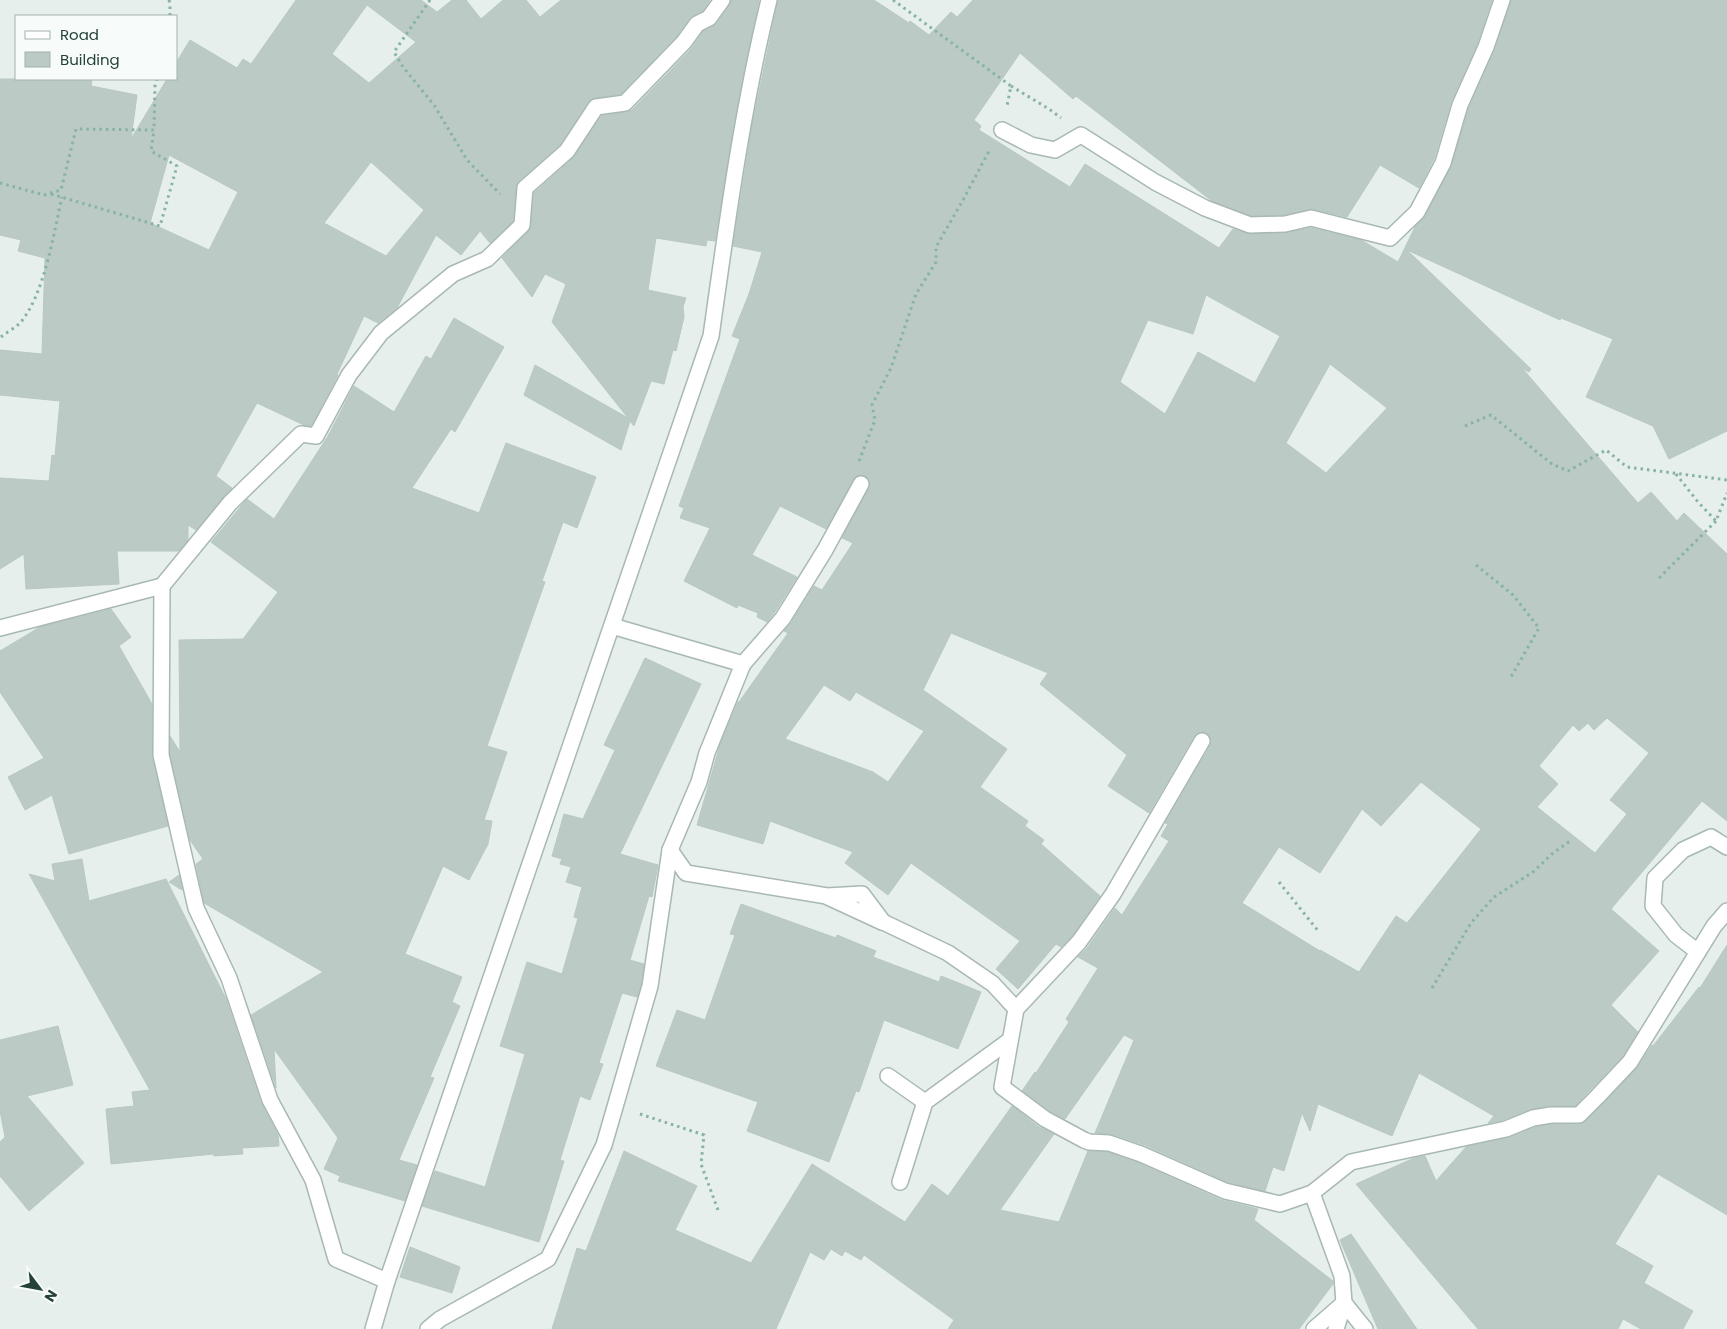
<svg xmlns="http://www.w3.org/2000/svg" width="1727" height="1329" font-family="Poppins,sans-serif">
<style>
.building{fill:#bbcac4;stroke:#b8c9c2;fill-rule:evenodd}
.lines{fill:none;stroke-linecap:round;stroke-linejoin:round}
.minor-casing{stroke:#a8b8b2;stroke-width:18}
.path{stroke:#86b3a5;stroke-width:3;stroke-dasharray:2.5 4;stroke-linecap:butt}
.minor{stroke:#fff;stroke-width:15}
</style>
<rect width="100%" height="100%" fill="#e6efeb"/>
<g class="building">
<path d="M296,0H421L437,12L452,0H466L481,19L503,0H526L540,17L561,0H710L703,11L690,18L677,36L621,94L595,98L588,102L560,145L518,182L516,187L513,221L490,243L480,231L461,255L436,235L397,308L378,323L364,316L337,374L338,375L311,426L304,425L257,403L216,476L232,488L196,530L188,525V540L179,551H117L119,584L26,589L24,554L0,569V478L49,481L52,455L55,456L60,401L0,395V350L42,354L45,258L18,251L21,240L0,235V79H92L91,86L137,95L131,139L167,79H176V63L190,40L237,68L243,59L251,64ZM367,5L416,42L369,83L332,54ZM169,155L238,192L209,250L150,223ZM371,162L424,210L386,256L324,223Z"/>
<polygon points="731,0 759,0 734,123 715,241 707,240 706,246 656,238 648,290 686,298 683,307 684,317 676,351 673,350 664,384 651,381 634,426 630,421 621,450 524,395 535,365 628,418 552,322 566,284 545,274 532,297 502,258 529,231 531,226 534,193 573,158 601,116 626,112 632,110 691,49 703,31 716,24 730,5"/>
<path d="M778,0H874L909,23L910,21L929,35L951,12L957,17L973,0H1492L1477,44L1451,102L1434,159L1419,188L1380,165L1347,217L1313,209L1284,215L1252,216L1212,201L1076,96L1073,99L1020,53L974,120L981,126L979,130L1070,187L1085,164L1219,248L1233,229L1250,234L1285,233L1311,228L1361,240L1398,262L1415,227L1425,216L1451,167L1469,108L1495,50L1511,0H1727V431L1669,459L1653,426L1586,397L1613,339L1561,318L1560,320L1407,250L1531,369L1529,372L1522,368L1638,503L1651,492L1677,521L1684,513L1727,554V821L1702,801L1611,909L1659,951L1611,1005L1638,1032L1623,1056L1575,1106H1551L1531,1109L1503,1120L1488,1123L1494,1116L1419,1073L1392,1136L1318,1104L1310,1131L1302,1113L1284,1171L1273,1167L1265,1191L1228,1182L1145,1145L1112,1134L1095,1133L1134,1040L1124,1035L1065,1119L1050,1111L1022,1091L1035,1072L1036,1073L1069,1022L1066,1019L1098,968L1078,957L1087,948L1115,908L1122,915L1169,841L1161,836L1168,824L1165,823L1210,746L1211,741L1210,736L1203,732L1198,733L1194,736L1149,813L1108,786L1127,755L1040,684L1048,673L951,633L923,690L1007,749L980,787L1028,821L1025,826L1044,840L1041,844L1100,896L1072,936L1061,947L1056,944L1018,989L996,969L1020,941L911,863L888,895L845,863L853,852L770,821L763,844L697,825L720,745L738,702H739L788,633L784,631L791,623L814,586L822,590L853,543L842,538L870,484L869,479L865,476H856L826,529L780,506L752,555L797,577L775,612L767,622L757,617L758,613L738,605L737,608L684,581L710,528L680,518L684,508L679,506L740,339L732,336L749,294L762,252L733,246L752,126ZM1206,295L1280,336L1255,383L1198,352L1165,414L1120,382L1148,320L1193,334ZM1330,364L1387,408L1326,473L1286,443ZM824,685L850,701L856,692L924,731L888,782L873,772L785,739ZM1607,718L1649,753L1610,800L1627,814L1595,853L1537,807L1558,784L1539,766L1573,725L1579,731L1588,723L1594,730ZM1421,782L1481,829L1407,923L1396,916L1359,972L1320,950V951L1242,903L1279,847L1320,873L1362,809L1381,826Z"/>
<polygon points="454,318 504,347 455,432 451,429 412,488 479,513 506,443 596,477 577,528 563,522 542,581 545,582 487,746 507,752 484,820 492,821 488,844 469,880 443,866 405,954 462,977 452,1002 460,1006 430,1077 434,1078 399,1160 417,1165 405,1201 338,1181 340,1176 324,1169 338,1138 274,1049 276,1088 251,1015 323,972 204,903 196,864 203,859 190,840 170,754 170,736 180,752 179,640 243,639 278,592 211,542 247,499 274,519 328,436 354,386 394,412 426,356 431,359"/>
<polygon points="111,609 131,637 119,646 152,704 152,757 168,826 69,854 52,795 25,810 8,777 44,758 0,692 0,651 40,627"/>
<polygon points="645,658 701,684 620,854 658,865 652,897 649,896 630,960 644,964 641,984 637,997 622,993 599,1063 603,1064 590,1100 580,1096 560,1160 564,1161 539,1242 422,1206 435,1171 485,1187 525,1054 500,1046 527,962 562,974 578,918 574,917 582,887 566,882 571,867 560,864 562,859 552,856 564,814 583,819 615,750 604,745"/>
<polygon points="82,859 89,901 166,879 226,999 261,1103 278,1135 279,1146 242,1148 243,1154 214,1156 214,1154 111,1164 106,1109 134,1106 132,1092 150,1090 29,874 55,881 52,864"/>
<polygon points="179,875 182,890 169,882"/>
<polygon points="741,904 836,938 837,935 876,951 873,957 939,982 941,976 981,992 958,1049 884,1020 859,1092 856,1091 829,1162 747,1131 758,1102 656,1066 677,1010 705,1020 735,935 730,934"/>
<polygon points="1727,945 1727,1215 1658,1174 1615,1244 1653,1266 1644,1283 1693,1311 1683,1329 1641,1329 1623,1319 1618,1329 1478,1329 1356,1184 1414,1158 1425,1156 1436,1181 1466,1147 1508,1138 1536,1127 1552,1124 1583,1123 1637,1068 1652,1045 1653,1046 1699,987 1700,988"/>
<polygon points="58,1026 73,1085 27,1096 84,1163 29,1211 0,1176 0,1142 5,1137 0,1111 0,1040"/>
<polygon points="1012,1106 1039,1127 1054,1134 1000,1210 1059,1222 1088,1151 1107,1152 1138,1163 1221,1200 1258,1209 1254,1220 1333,1281 1333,1284 1299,1329 948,1329 954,1320 864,1255 861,1260 845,1251 842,1256 831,1249 824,1260 810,1252 776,1329 552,1329 577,1248 586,1251 624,1151 697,1186 675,1230 751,1263 812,1164 905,1222 932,1184 948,1196"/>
<polygon points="1351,1234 1417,1329 1378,1329 1340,1240"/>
<polygon points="410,1247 460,1267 452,1293 400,1277"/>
</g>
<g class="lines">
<defs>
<g id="minor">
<polyline points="1002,130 1031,145 1055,150 1081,135 1155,182 1205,208 1250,225 1285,224 1311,218 1390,238 1417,212 1443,163 1460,105 1486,47 1502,0"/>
<polyline points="162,586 161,755 196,908 229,978 270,1100 313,1180 336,1259 387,1281"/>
<polyline points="612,626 743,664 783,618 825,550 861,484"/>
<polyline points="0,628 162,586 230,503 301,434 316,436 349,375 381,333 453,274 487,259 522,225 525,188 567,151 596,107 625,103 684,42 697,24 709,18 722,0"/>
<polyline points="1202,741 1113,894 1079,942 1016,1009 1002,1087 1045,1119 1084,1140 1089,1142 1109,1143 1141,1154 1225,1191 1280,1204 1312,1193 1351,1162 1506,1129 1533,1118 1551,1115 1579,1115 1597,1097 1630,1062 1714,926 1727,911"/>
<polyline points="670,850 686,873 827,896 862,894 883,922 948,953 993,984 1016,1009"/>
<polyline points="828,897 882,922"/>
<polyline points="1698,952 1676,935 1653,906 1655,878 1683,850 1711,837 1727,847"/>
<polyline points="888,1076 925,1102"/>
<polyline points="900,1182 925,1102 1010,1040"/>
<polyline points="1312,1193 1342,1276 1344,1303 1336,1329"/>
<path d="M373,1329L387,1281L711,336C727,223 742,110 769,0"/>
<polyline points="428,1329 440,1319 548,1259 604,1145 650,986 670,850 699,782 707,753 743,664"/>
<polyline points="1314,1329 1344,1303 1365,1329"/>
</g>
</defs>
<use href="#minor" class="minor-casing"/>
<g class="path">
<polyline points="169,0 170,4 170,16"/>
<polyline points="430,0 394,52 403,67 434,105 467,160 500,194"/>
<polyline points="893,0 1011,86 1007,106"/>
<polyline points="1011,86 1049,109 1061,118"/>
<polyline points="0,183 44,195 61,190 76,129 154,130 155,86 157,79"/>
<polyline points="51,194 160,226 177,166 151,151 154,130"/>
<path d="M1,337C7,332 15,328 20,323C44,296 54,232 62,197"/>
<polyline points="1465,426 1491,415 1552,464 1568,471 1606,450 1627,467 1727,480"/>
<polyline points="859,461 875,420 872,405 891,368 916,294 936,262 936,247 963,200 989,151"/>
<polyline points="1676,474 1698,502 1716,521 1727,493"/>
<polyline points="1476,565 1513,595 1539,628 1511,677"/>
<polyline points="1659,578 1716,521"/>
<polyline points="1279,882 1319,932"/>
<polyline points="1432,988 1471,923 1494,897 1533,872 1552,854 1570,841"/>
<polyline points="640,1114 704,1135 701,1164 718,1210"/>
</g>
<use href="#minor" class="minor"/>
</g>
<rect x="15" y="15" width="162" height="65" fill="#f7fbf9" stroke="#a3b1ad"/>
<rect x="25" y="31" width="25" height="8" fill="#ffffff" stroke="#a3b1ad"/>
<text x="60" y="40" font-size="15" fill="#24423a">Road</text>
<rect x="25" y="52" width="25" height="15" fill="#bbcac4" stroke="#a3b1ad"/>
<text x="60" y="65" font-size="15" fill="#24423a">Building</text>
<g transform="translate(40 1289) rotate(122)" stroke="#f7fbf9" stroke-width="4" paint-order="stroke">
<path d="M0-4L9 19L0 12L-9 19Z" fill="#24423a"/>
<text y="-8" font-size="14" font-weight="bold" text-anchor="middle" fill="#24423a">N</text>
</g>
</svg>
